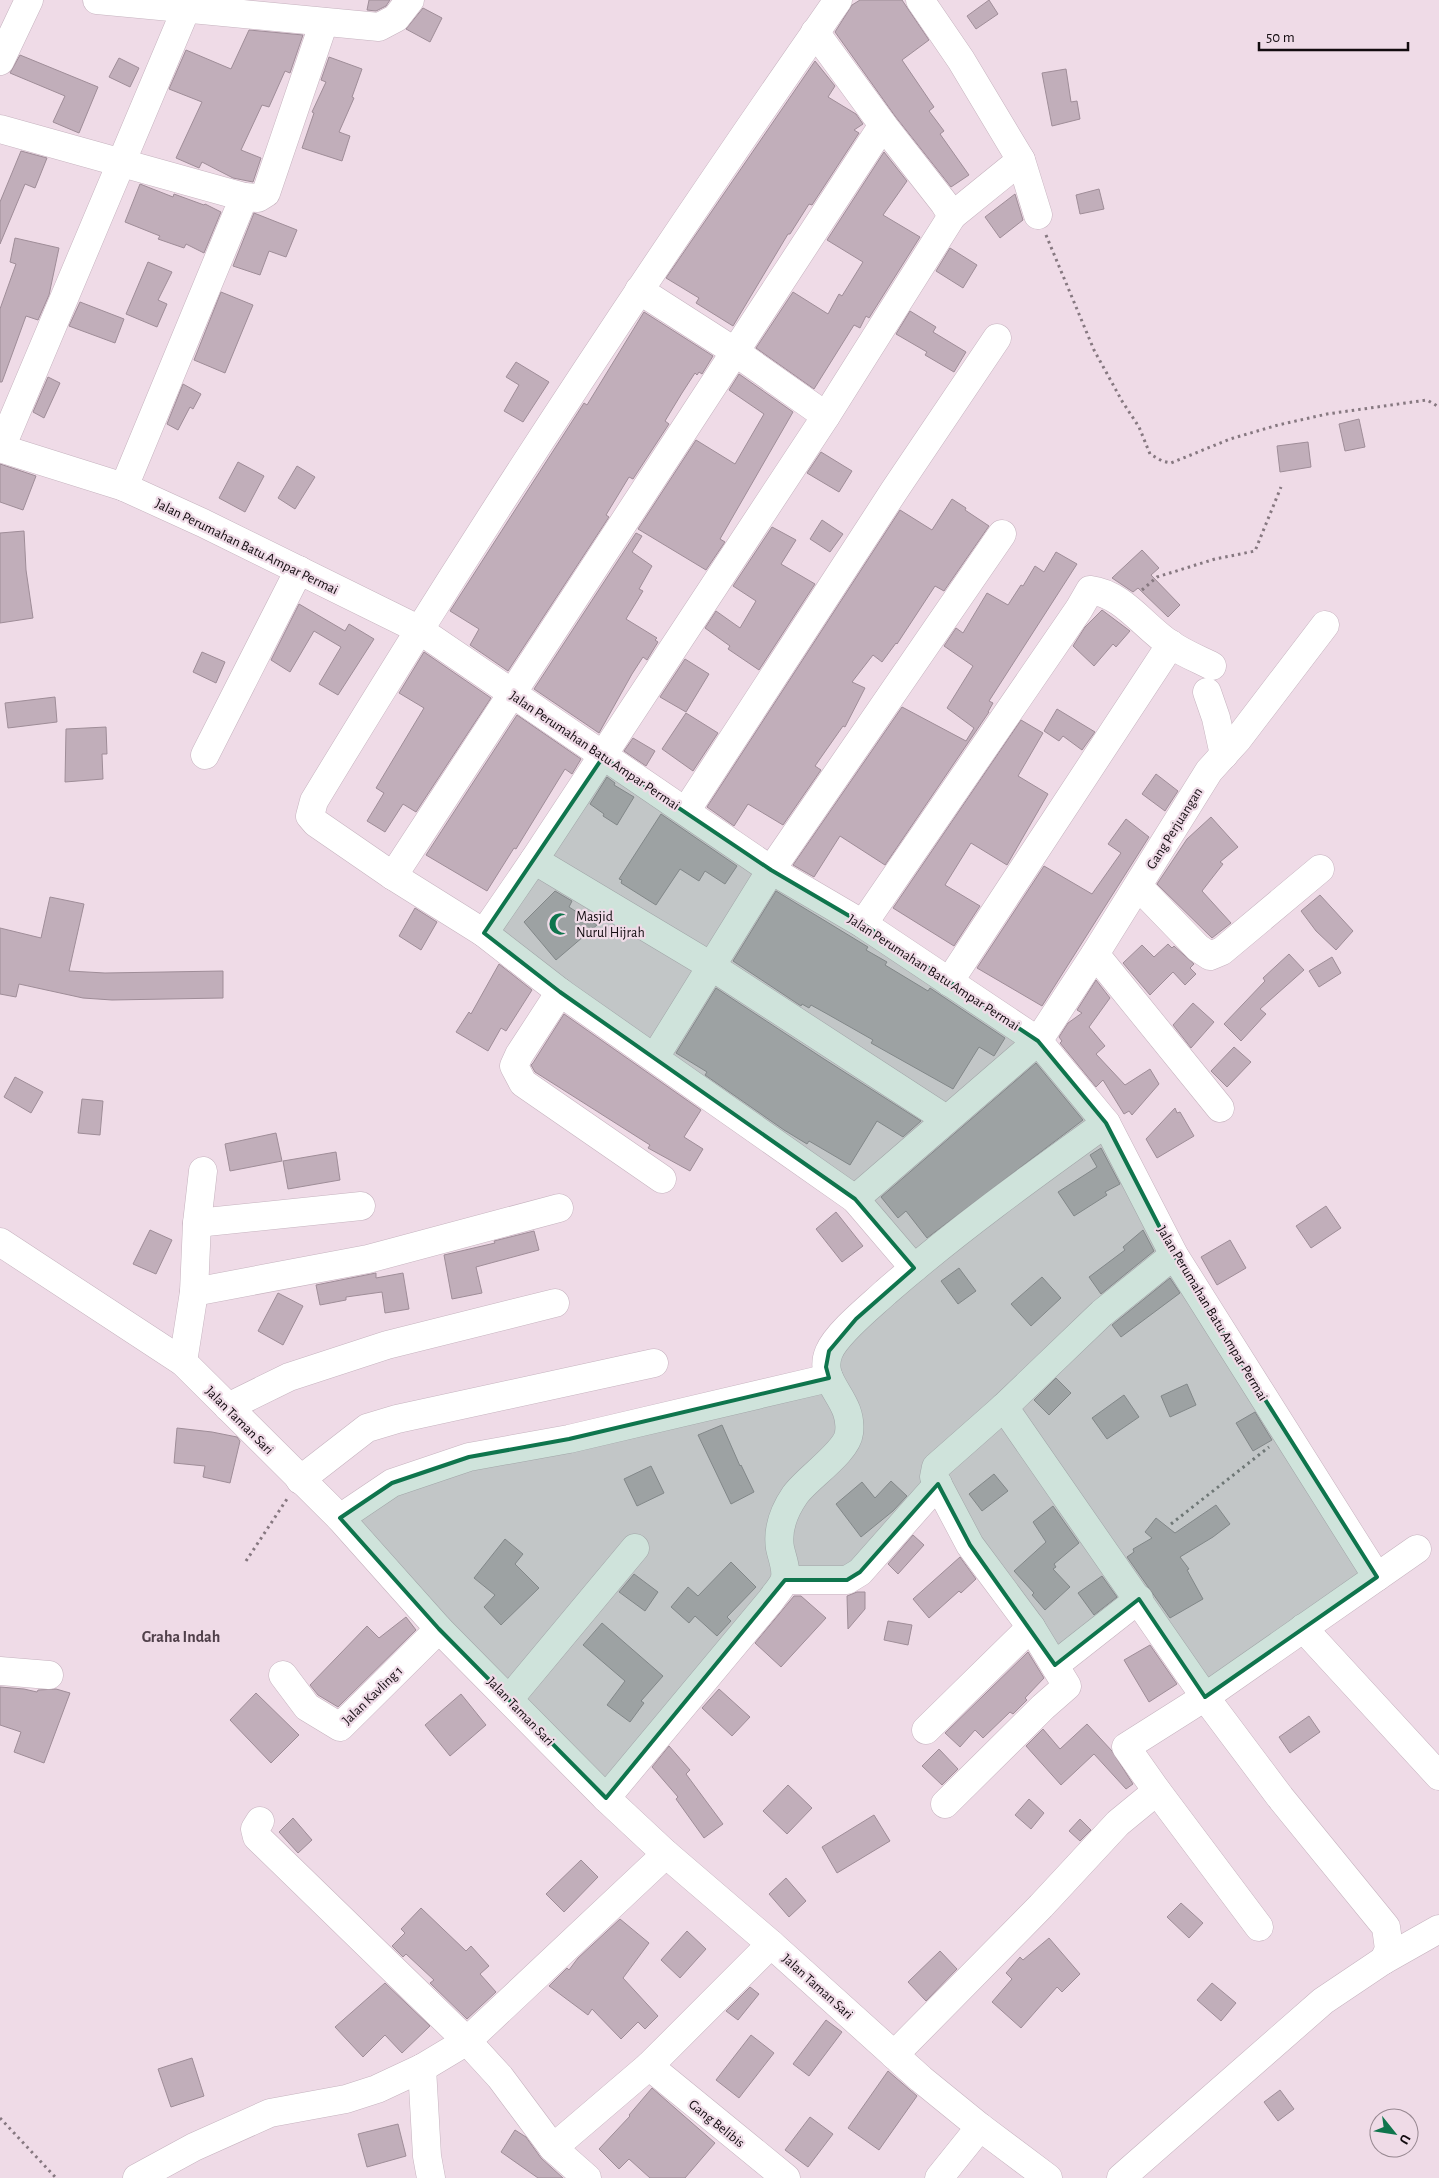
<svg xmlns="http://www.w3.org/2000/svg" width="1439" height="2178" font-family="'Alegreya Sans',sans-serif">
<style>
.building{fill:#c1aeba;stroke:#9f8d98}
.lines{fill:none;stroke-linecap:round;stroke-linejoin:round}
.minor-casing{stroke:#c6b3bf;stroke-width:29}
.path{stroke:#867880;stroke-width:3;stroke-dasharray:2.5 4;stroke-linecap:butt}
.minor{stroke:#fff;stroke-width:28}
.marked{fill:#0f754d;fill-opacity:0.2;stroke:#0f754d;stroke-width:4;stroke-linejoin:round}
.labels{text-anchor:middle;stroke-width:4.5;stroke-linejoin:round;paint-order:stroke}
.street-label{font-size:14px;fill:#120b0f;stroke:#efdbe7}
.poi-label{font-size:14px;fill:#120b0f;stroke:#efdbe7;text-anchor:start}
.quarter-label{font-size:16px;font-weight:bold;fill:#50404a;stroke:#efdbe7}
</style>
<rect width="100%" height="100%" fill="#efdbe7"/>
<g class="building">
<polygon points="369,0 390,0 386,6 376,11 367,10"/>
<polygon points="860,0 902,0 929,40 902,60 934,107 929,111 944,131 940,134 969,175 951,187 895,116 835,32 852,5"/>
<polygon points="989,0 998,14 976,29 967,16"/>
<polygon points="423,8 442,18 430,42 406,29"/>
<polygon points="249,30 303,35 290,73 285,71 269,107 262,105 241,150 261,158 253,182 233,178 202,162 199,168 176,158 202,102 169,89 186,50 231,69"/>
<polygon points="20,55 98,87 79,133 53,122 65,96 10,73"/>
<polygon points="329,57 362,69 352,97 354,98 339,132 350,136 342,161 302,148 314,113 312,112 326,82 321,80"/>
<polygon points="119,58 139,68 130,87 109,77"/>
<polygon points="815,61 835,86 828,97 856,114 863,124 854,130 859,133 812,205 809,204 790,234 788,234 733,326 696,303 699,298 666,278"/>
<polygon points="1066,69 1071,102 1077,101 1080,119 1052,126 1042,73"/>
<polygon points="21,151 47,158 35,188 25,184 0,244 0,202"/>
<polygon points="884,152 907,181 883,215 920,237 869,318 866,316 860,328 854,325 814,389 756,348 793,292 828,314 839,294 842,296 863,262 827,240"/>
<polygon points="140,184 173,197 174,194 204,205 205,204 221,212 204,253 186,244 184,248 158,239 160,236 125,222"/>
<polygon points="1099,189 1104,209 1080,214 1076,195"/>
<polygon points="1015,194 1023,220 1000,238 985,217"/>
<polygon points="254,213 297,230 286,257 269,251 260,275 233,266"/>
<polygon points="15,238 59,248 49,295 38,320 26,316 2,382 0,382 0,309 16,264 10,262"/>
<polygon points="950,248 977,265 963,288 936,271"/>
<polygon points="148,262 172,272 158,300 167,304 157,327 126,314"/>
<polygon points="221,292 253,305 225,373 194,360"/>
<polygon points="80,302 124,319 115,343 69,326"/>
<polygon points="910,311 936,327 933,332 966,352 954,372 925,355 927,352 896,334"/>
<polygon points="644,312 713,356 702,374 699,372 697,375 695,373 682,393 665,421 669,424 633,479 629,477 606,515 609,517 508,671 470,645 479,629 450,611 584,403 587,405"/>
<polygon points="516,362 549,382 523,422 504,411 519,385 506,377"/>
<polygon points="739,374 793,412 720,539 725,542 706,570 638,529 696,440 735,464 764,414 729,390"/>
<polygon points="48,377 60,383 44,418 33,412"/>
<polygon points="183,384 201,394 193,409 190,407 178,430 167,424"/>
<polygon points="1359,419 1365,447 1345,451 1339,424"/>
<polygon points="1308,442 1311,467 1280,472 1277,446"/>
<polygon points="821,452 852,471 839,492 807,473"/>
<polygon points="238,462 264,476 245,512 219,498"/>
<polygon points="0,464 36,476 23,510 0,502"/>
<polygon points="297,466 315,477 295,509 278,498"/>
<polygon points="952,499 966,508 965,510 989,526 944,591 935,586 897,644 896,643 882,662 873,655 852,682 865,688 845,727 843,726 815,766 821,770 783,825 748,804 734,826 707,807 900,510 932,530"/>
<polygon points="822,520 843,534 830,552 810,539"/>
<polygon points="772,527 796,540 781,564 815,584 759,670 728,649 730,646 705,628 716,611 740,628 756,601 733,586"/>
<polygon points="24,531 26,570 33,618 0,623 0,533"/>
<polygon points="636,533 642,536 632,552 652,566 639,589 643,591 626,619 657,638 655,640 658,642 647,660 643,657 632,674 599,733 534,689"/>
<polygon points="1142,550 1159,568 1151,575 1180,605 1168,617 1138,588 1133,592 1112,578"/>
<polygon points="1056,552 1077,564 989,701 993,703 988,712 989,712 885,865 840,836 814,877 793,865 902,707 966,741 974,728 947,708 973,666 944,646 956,628 963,633 987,593 1008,605 1021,585 1023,586 1035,566 1044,572"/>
<polygon points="299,604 345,631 349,624 374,639 338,695 319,684 341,647 314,631 290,672 271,660"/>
<polygon points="1102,610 1130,631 1116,647 1113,644 1094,666 1073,646 1085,627"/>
<polygon points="202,652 225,662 216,683 193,672"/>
<polygon points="424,652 491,698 416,812 403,804 385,832 367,821 384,793 376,788 424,708 399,693"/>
<polygon points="685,659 709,674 686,712 660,697"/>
<polygon points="55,697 57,722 8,728 5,703"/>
<polygon points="1057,709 1095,732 1082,750 1063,736 1059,741 1044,731"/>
<polygon points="686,713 718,733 693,771 662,749"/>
<polygon points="517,715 581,759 572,774 565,769 516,849 514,848 487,891 426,855"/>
<polygon points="1021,720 1043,733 1018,776 1048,794 1007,865 971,843 945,885 980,906 954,946 893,908"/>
<polygon points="106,727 107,754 102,754 103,779 65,782 66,729"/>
<polygon points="633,738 655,751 646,766 624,751"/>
<polygon points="1156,774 1178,791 1165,811 1142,794"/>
<polygon points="607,777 615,783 614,785 634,797 617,825 603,816 604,814 590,804"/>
<polygon points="661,814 737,866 725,884 705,871 699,881 680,869 656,905 621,883 622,880 619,879"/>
<polygon points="1211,817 1238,847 1220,862 1223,864 1202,891 1231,923 1212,938 1157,884 1187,839"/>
<polygon points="1126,819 1149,837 1042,1006 977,968 1044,866 1092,894 1121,853 1108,844"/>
<polygon points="555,891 572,901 569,907 597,925 556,960 524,922"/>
<polygon points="776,891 868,947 866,950 887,962 885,965 928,991 930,988 1005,1038 994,1056 979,1047 953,1089 871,1043 873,1040 829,1015 811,1005 809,1008 802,1004 801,1006 733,961"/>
<polygon points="1320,895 1353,931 1336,950 1316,931 1301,911"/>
<polygon points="50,897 84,904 69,971 105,973 223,971 223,998 112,1000 83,998 19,984 16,997 0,994 0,928 41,938"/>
<polygon points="415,908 437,922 421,950 399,936"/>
<polygon points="1168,944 1172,948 1174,946 1194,964 1190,968 1196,974 1185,985 1173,972 1150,995 1123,963 1142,945 1154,957"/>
<polygon points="1289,954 1304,970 1260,1009 1266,1014 1241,1041 1224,1024 1265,981 1263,978"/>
<polygon points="1332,957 1341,973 1319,987 1309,971"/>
<polygon points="499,964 532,990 506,1031 501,1028 488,1051 456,1032 469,1012 471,1014"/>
<polygon points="1096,980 1110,998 1089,1027 1105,1046 1096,1054 1125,1085 1150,1069 1159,1084 1132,1115 1129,1111 1124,1114 1103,1080 1096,1087 1060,1043 1062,1041 1059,1037 1068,1023 1082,1013 1077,1010"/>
<polygon points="716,988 824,1059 921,1121 903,1137 877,1121 850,1165 809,1141 807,1144 784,1130 705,1075 707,1072 676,1053"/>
<polygon points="1193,1003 1214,1022 1191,1048 1173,1025"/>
<polygon points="564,1014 701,1110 684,1137 703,1149 690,1171 648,1148 650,1145 535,1072 531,1065 533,1063"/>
<polygon points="1234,1047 1251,1062 1227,1087 1211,1071"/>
<polygon points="1036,1063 1083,1120 927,1238 906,1211 898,1218 881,1197"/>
<polygon points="15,1077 43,1092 31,1113 4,1097"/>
<polygon points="82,1099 103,1101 100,1135 78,1133"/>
<polygon points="1175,1108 1177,1113 1180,1112 1194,1136 1157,1158 1146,1139"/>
<polygon points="276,1133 282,1161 230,1171 225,1144"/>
<polygon points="1101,1148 1120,1184 1105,1192 1107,1195 1074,1216 1058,1192 1097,1167 1090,1155"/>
<polygon points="336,1152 340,1180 288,1189 283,1161"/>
<polygon points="1326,1206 1341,1228 1311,1248 1296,1226"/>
<polygon points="836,1212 863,1246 842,1262 816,1229"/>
<polygon points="150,1230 172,1240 156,1274 133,1264"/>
<polygon points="1143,1230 1154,1251 1101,1294 1089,1277 1125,1250 1123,1247"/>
<polygon points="534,1231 539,1250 476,1267 482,1293 452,1299 444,1255 495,1243 494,1241"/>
<polygon points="1230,1240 1246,1268 1217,1285 1201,1257"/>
<polygon points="959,1268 976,1291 958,1304 941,1281"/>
<polygon points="376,1273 376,1278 403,1273 409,1309 385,1313 382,1292 346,1297 346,1300 320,1305 316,1285"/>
<polygon points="1042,1277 1061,1298 1031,1326 1011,1304"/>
<polygon points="1170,1278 1180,1293 1121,1337 1112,1325"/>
<polygon points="278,1293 303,1306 283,1345 258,1331"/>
<polygon points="1056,1378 1071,1393 1049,1415 1034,1400"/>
<polygon points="1187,1384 1196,1405 1170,1417 1161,1396"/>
<polygon points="1124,1395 1139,1417 1107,1439 1092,1418"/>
<polygon points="1255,1412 1272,1440 1253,1451 1236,1423"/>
<polygon points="722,1425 740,1466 741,1465 754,1492 731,1504 698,1435"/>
<polygon points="177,1428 212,1432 237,1437 240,1441 230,1483 203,1477 205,1466 174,1463"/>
<polygon points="651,1466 664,1493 637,1506 624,1479"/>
<polygon points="994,1474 1008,1491 982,1511 969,1494"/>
<polygon points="891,1481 907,1496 893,1511 861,1537 836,1504 862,1482 875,1498"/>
<polygon points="1216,1505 1230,1524 1213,1537 1180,1557 1189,1569 1187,1570 1203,1599 1170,1618 1127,1557 1134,1552 1133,1549 1152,1538 1145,1532 1156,1518 1175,1533"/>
<polygon points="1053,1506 1079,1543 1054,1564 1056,1567 1053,1569 1070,1587 1045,1610 1032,1595 1034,1593 1014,1571 1046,1542 1033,1522"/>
<polygon points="913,1535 924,1545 898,1574 888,1564"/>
<polygon points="505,1539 523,1554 515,1564 539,1588 501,1625 484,1607 495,1595 474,1578"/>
<polygon points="960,1557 976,1579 961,1593 959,1591 929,1618 913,1599"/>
<polygon points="731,1562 756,1587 727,1617 731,1621 717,1636 695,1616 689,1623 671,1607 688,1587 698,1596"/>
<polygon points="634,1574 658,1592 645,1611 619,1592"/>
<polygon points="1102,1576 1117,1597 1094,1615 1078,1593"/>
<polygon points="857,1592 865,1592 865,1609 848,1629 847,1596"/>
<polygon points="794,1596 801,1596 826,1618 781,1667 755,1643"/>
<polygon points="406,1617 416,1630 338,1707 318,1695 310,1685 367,1626 379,1638"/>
<polygon points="888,1621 912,1625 908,1645 884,1640"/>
<polygon points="602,1623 663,1676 641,1701 644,1703 630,1722 607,1705 625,1681 583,1645"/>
<polygon points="1150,1645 1177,1684 1149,1702 1124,1660"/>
<polygon points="1028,1652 1044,1678 1025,1698 1027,1700 1013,1714 1010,1712 983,1738 975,1730 960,1747 945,1733"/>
<polygon points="0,1687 24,1689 37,1692 38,1690 56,1689 70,1693 44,1763 14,1752 21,1732 0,1725"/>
<polygon points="719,1689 750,1717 732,1736 702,1708"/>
<polygon points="256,1693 299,1735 271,1763 230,1720"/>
<polygon points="461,1694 486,1725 450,1756 425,1725"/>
<polygon points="1309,1716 1320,1732 1290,1753 1279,1737"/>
<polygon points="1087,1724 1112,1751 1133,1784 1126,1789 1094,1754 1061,1785 1026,1746 1043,1729 1060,1749"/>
<polygon points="669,1746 690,1770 686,1774 723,1824 704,1838 676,1799 678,1797 652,1767"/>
<polygon points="939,1749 958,1769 942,1785 922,1766"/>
<polygon points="788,1785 812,1808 787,1834 763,1811"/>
<polygon points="1029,1799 1044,1813 1031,1829 1015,1815"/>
<polygon points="874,1815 890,1841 837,1873 822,1847"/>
<polygon points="293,1818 312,1840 298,1853 279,1832"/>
<polygon points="1080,1819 1091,1830 1080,1841 1069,1831"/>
<polygon points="581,1860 598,1877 564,1912 546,1894"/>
<polygon points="786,1878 806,1901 789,1917 769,1894"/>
<polygon points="1181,1903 1203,1923 1189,1938 1167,1917"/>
<polygon points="421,1908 466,1951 471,1946 489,1966 480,1974 496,1992 467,2019 430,1983 434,1980 406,1954 403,1957 392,1946 405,1933 401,1929"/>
<polygon points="620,1919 649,1943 623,1978 658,2016 645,2029 638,2022 621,2039 592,2009 588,2015 549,1986 567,1968 569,1970 578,1958"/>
<polygon points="687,1931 706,1949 680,1978 661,1960"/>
<polygon points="1049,1938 1080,1974 1062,1992 1057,1987 1021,2028 992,2002 1012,1979 1006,1973 1020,1957 1023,1960"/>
<polygon points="940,1951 957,1969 926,2001 908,1982"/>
<polygon points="385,1983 430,2026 402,2053 385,2035 363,2057 335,2027"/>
<polygon points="1212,1983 1236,2003 1221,2021 1197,2000"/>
<polygon points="750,1987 759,1994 738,2020 726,2011"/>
<polygon points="826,2020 842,2032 809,2076 793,2064"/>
<polygon points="751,2035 774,2053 739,2098 716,2080"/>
<polygon points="192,2058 204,2096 171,2107 158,2069"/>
<polygon points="888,2071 917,2096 879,2150 848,2128"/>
<polygon points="652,2088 715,2143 685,2178 650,2178 629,2159 619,2169 599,2149 630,2116 629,2115"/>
<polygon points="1280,2090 1294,2109 1278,2121 1264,2102"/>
<polygon points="810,2117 833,2134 808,2167 785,2150"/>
<polygon points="398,2124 406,2156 367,2167 358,2134"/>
<polygon points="515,2130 526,2137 541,2158 563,2178 538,2178 501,2152"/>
</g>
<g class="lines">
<defs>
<g id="minor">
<polyline points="97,0 379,27 396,18 410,0"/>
<path d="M838,0C655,262 479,528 314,801L310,816L316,823L393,876L484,933L560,992L855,1199L914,1268"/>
<polyline points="920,0 961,60 1021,160 1038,215"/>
<polyline points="0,61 29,0"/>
<polyline points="883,125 944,203 952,216 826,416 534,860 711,966 946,1119"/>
<polyline points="0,129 244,197 124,487"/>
<polyline points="244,197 258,198 266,193 324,22"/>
<polyline points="952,216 1021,160"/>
<polyline points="639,290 734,351 826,416"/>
<polyline points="0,448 124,487 203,523 418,629 771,870 863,924 1038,1041 1106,1123 1174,1255 1377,1577"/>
<polyline points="1,448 186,9"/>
<polyline points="1207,692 1216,718 1224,755"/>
<polyline points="205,755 299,570"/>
<polyline points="686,811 894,491 997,338"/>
<polyline points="393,876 883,125 815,32"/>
<polyline points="1138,886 1198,948 1210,956 1222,951 1320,869"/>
<path d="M863,924L1079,609L1090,590C1123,594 1143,626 1170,644C1183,653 1198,659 1212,666"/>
<polyline points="484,933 534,860"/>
<polyline points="1095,954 1220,1108"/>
<polyline points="949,982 1171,644"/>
<polyline points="560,992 519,1055 514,1066 523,1083 662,1179"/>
<polyline points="655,1057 771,870 1002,534"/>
<polyline points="855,1199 1038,1041 1095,954 1209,771 1238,739 1325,625"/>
<polyline points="197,1223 361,1206"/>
<polyline points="0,1242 183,1362 340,1518 439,1629 606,1798 666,1854 771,1944 921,2079 980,2127 1048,2178"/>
<polyline points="194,1292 368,1259 559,1208"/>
<polyline points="183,1362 194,1292 197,1223 203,1171"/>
<polyline points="228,1407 289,1377 387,1345 555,1303"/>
<polyline points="1004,1407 1205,1697 1417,1549"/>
<polyline points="300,1480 367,1428 397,1419 654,1363"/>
<polyline points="340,1518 392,1483 469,1457 569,1439 829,1378"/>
<polyline points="785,1580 847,1580 860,1572 938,1484"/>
<polyline points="1303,1628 1439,1776"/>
<polyline points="1055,1665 1139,1599"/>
<polyline points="0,1671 49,1675"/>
<polyline points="283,1675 307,1707 340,1727 439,1629"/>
<polyline points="510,1698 635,1548"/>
<polyline points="926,1730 1031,1627"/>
<polyline points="1157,1791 1259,1927"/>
<path d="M606,1798L771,1600C775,1594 781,1588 784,1581C788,1571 782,1558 780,1548C777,1529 784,1511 795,1495C807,1478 847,1452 849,1433C854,1398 816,1383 829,1352C837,1333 871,1306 886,1292C956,1231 1031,1177 1106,1123"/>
<polyline points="945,1804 1043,1707 1067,1686 1031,1627 970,1545 934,1477 936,1467 1004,1407 1102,1313 1174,1255"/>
<polyline points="260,1821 255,1829 257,1837 467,2041 500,2077 553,2148 587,2178"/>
<polyline points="1384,1960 1439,1929"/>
<polyline points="894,2055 1041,1906 1118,1823 1157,1791 1126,1747 1205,1697 1280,1797 1386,1927 1389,1949 1384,1960 1323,2001 1121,2178"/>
<polyline points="649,2066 786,2178"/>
<polyline points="422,2068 427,2156 431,2178"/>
<polyline points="553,2148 649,2066 771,1944"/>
<polyline points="137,2178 194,2147 270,2113 346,2099 377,2089 422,2068 467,2041 666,1854"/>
<polyline points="939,2178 980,2127"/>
</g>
</defs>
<use href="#minor" class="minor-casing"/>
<g class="path">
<polyline points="1046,235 1094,350 1122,401 1139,427 1150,454 1162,461 1171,463 1230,439 1278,425 1327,414 1427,400 1439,407"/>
<polyline points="1142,590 1157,577 1215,559 1255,551 1281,487"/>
<polyline points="1171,1524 1269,1447"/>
<polyline points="246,1561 287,1499"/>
<polyline points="0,2118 56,2178"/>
</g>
<use href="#minor" class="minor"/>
</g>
<path class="marked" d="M603,757L771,870L863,924L1038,1041L1106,1123L1174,1255L1377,1577L1205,1697L1139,1599L1055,1665L970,1545L938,1484L860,1572L847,1580H785L606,1798L439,1629L340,1518L392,1483L469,1457L569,1439L829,1378L826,1367L829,1351L856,1319L914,1268L855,1199L560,992L484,933Z"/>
<defs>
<symbol id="mosque-bare" viewBox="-9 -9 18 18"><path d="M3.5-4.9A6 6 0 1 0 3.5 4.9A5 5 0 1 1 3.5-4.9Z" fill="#0f754d" stroke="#efdbe7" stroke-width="2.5" paint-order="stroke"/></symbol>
</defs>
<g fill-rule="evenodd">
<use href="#mosque-bare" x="544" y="908" width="32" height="32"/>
</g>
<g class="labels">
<g class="street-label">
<text transform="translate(247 546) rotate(26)" y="5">Jalan Perumahan Batu Ampar Permai</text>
<text transform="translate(595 750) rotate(34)" y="5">Jalan Perumahan Batu Ampar Permai</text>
<text transform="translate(1174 828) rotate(-58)" y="5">Gang Perjuangan</text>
<text transform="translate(934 972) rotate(33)" y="5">Jalan Perumahan Batu Ampar Permai</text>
<text transform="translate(1213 1313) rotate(59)" y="5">Jalan Perumahan Batu Ampar Permai</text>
<text transform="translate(240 1420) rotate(45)" y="5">Jalan Taman Sari</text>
<text transform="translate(372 1695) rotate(-44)" y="5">Jalan Kavling 1</text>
<text transform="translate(521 1711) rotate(46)" y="5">Jalan Taman Sari</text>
<text transform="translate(818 1986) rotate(42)" y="5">Jalan Taman Sari</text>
<text transform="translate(717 2123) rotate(39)" y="5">Gang Belibis</text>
</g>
<g class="poi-label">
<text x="576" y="921">Masjid<tspan x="576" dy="16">Nurul Hijrah</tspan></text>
</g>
<g class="quarter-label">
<text x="181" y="1642">Graha Indah</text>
</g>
</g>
<g transform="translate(1394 2133) rotate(120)"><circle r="24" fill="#efdbe7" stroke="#978891"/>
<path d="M0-4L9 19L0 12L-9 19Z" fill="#0f754d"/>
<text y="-8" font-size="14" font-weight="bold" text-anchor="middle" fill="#120b0f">U</text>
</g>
<path d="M1259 42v8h149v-8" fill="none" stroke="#120b0f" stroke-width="2.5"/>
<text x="1266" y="42" font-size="15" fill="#120b0f" stroke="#efdbe7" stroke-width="4" paint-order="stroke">50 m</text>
</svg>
